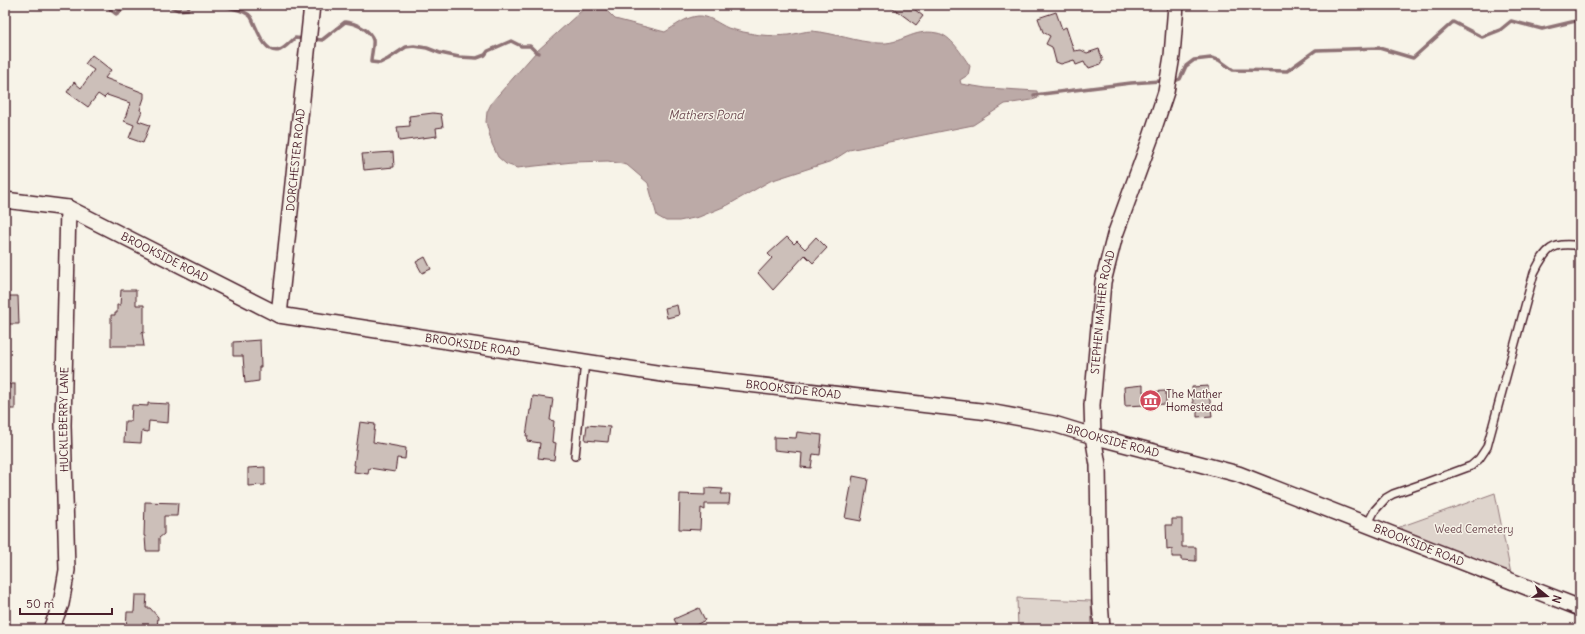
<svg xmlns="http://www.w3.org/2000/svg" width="1585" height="634" font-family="Delius,sans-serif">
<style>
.green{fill:#ded4cc;stroke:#947a7c}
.water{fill:#bcaaa7;stroke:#8e7275}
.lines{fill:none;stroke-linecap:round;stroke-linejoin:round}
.stream{stroke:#8e7275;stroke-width:3.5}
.building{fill:#ccbfb9;stroke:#4a1f2b}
.lane-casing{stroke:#4a1f2b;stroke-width:10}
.street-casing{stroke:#4a1f2b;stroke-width:18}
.lane{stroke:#f7f3e8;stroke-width:7}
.street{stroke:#f7f3e8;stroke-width:15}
.labels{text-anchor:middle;stroke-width:3;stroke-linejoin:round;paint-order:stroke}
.street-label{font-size:11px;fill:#4a1f2b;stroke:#f7f3e8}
.poi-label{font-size:11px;fill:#4a1f2b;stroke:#f7f3e8;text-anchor:start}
.park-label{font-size:11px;fill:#6f4c53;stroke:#f7f3e8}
.water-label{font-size:12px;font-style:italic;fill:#6c4950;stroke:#f7f3e8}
</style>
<rect width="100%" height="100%" fill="#f7f3e8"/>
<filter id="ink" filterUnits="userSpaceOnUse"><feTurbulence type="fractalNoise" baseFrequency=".025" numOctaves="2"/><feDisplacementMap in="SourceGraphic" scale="8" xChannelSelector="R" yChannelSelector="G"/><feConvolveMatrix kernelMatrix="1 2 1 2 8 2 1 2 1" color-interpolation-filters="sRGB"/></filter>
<g filter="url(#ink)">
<g class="green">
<polygon points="1495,493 1511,574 1397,528"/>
<polygon points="1017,598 1091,601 1092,629 1018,629"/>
</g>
<path class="water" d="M588,5H601L615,19L665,32C675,26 686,17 698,16C708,15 719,24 728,28C735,30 742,32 749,33C762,36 776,36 788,35C796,34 805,31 812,31C835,33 856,42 878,43C902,45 912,28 937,33C951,35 962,55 970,66L968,75L960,80L961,84L986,88L1037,91L1038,98L1032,100L1005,104L973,125L849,150L832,161L770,181L728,205L699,217L679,221H666L657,216L648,183L627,165L608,161L573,162L517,168L506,164L498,157L492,144L486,122L487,112L492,102L536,52Z"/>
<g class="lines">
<g class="stream">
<polyline points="108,5 111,10 116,14 129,5"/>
<polyline points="167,5 178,10 188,9 190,5"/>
<path d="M222,5C231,9 245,9 251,17C256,25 264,56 280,50C285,48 290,42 295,38L305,39"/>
<path d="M313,39L322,40L345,22C355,23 370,29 373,40C374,46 371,55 371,62L380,63L388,59L406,47L414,46L427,48L440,53L459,57L477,58L485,55L488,51L511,41L521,46H530L536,52L539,53"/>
<polyline points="1175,81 1180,79 1186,66 1194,60 1211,58 1219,60 1233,70 1287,71 1316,50 1379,48 1413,58 1453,22 1482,37 1500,30 1511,21 1542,29 1580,20"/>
<polyline points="1034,95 1131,83 1160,81"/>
</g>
</g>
<g class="building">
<polygon points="889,5 909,5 923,16 916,25"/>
<polygon points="1056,12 1062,29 1066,27 1074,51 1081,50 1087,53 1099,49 1103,61 1101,62 1101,64 1089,68 1088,66 1086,66 1084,62 1076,65 1074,60 1061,64 1056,62 1052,47 1046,44 1050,36 1043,32 1038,18"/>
<polygon points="92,55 111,70 105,78 144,93 144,98 140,110 142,111 138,121 150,125 143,143 129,138 134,125 124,121 130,103 107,95 104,98 98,94 88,107 67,92 74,82 81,88 94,70 85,64"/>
<polygon points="433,113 441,114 443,127 436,128 437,136 399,141 397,127 410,126 409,116"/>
<polygon points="393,152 394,167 364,170 362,154"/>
<polygon points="787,237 794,244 797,241 805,249 816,237 827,248 813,263 805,255 773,290 758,273 772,258 768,254"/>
<polygon points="425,257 431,269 422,273 416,262"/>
<polygon points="121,290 136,290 136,305 144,305 144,333 142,332 144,346 111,346 111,315 115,315 115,313 117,313 117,305 120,305"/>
<polygon points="5,296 18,296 19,324 5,324"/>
<polygon points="677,305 679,315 667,318 665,308"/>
<polygon points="260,340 261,367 259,367 259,381 245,383 243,356 233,356 233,342"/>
<rect x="5" y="384" width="10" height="25"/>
<polygon points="1143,385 1143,392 1166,391 1166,404 1125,406 1124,387"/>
<polygon points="1208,386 1212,416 1197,417 1197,405 1193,403 1192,387"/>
<polygon points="533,396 553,399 550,420 554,421 552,442 556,443 554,460 538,458 540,443 527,441 528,436 526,436 530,410 531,410"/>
<polygon points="148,403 169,404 168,423 149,421 148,432 142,431 141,443 124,442 125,421 131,421 132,405 148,406"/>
<polygon points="360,422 375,424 373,442 406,448 405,459 397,458 395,472 369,468 368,474 354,472 355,465 354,465"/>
<polygon points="587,425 610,427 608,442 585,440"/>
<polygon points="797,432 822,435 820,455 813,454 811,468 801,467 802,453 774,450 774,437 796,438"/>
<polygon points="265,467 265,485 248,486 248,468"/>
<polygon points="853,476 868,479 861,521 845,518"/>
<polygon points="705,488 723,489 721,494 730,494 729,504 705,504 705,510 701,508 700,530 679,529 680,494 705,495"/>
<polygon points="145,502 178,503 177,516 164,516 164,534 159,538 159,551 146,551 145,536 144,536"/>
<polygon points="1172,519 1182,519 1182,547 1196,547 1196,561 1181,560 1181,557 1172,557 1172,549 1167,550 1166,525 1172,525"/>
<polygon points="135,595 147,595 146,608 150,608 158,617 157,628 126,629 127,612 134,612"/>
<polygon points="699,608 705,620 689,629 679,629 674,619"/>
</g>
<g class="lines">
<defs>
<g id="lane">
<polyline points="575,456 585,362"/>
<path d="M1367,525L1375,510L1386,498L1393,494L1425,483L1471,466L1479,459L1487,447L1534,273C1546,249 1552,241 1580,246"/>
</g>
<g id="street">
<path id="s1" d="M5,200L68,208L279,315L669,375L989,412L1054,424L1093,436L1238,474L1580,608"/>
<path id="s2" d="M279,315L312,5"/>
<path id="s3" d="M51,629L61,604L67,570L63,425L68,208"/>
<path id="s4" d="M1102,629L1100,602L1098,465L1093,436L1092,405L1103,282L1115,235L1151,137L1166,92L1172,56L1176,5"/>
</g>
</defs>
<use href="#lane" class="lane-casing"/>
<use href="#street" class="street-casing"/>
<use href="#lane" class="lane"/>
<use href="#street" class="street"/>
</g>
</g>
<defs>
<symbol id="museum-disc" viewBox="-11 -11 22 22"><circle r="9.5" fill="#d1495b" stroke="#f7f3e8"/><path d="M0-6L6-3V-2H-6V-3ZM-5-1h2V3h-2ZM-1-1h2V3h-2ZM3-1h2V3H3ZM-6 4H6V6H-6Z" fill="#fff"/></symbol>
</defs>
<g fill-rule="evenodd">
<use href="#museum-disc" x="1138" y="388" width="25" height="25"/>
</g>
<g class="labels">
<g class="street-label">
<text dy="4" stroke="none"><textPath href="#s2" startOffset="156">DORCHESTER ROAD</textPath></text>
<text dy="4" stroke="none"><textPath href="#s1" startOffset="172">BROOKSIDE ROAD</textPath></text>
<text dy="4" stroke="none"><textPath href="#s4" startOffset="318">STEPHEN MATHER ROAD</textPath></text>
<text dy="4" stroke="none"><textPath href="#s1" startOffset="496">BROOKSIDE ROAD</textPath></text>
<text dy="4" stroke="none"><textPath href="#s1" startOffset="820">BROOKSIDE ROAD</textPath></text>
<text dy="4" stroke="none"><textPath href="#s3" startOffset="212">HUCKLEBERRY LANE</textPath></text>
<text dy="4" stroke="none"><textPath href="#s1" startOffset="1144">BROOKSIDE ROAD</textPath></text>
<text dy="4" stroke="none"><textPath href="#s1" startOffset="1468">BROOKSIDE ROAD</textPath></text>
</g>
<g class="poi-label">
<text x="1166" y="398">The Mather<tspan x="1166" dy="13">Homestead</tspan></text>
</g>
<g class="park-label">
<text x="1474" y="533">Weed Cemetery</text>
</g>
<g class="water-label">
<text x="706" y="119">Mathers Pond</text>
</g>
</g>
<rect width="1585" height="634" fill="none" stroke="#f7f3e8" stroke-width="20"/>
<rect x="10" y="10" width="1565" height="614" fill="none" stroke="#4a1f2b" stroke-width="1.5" filter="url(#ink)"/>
<g transform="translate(1547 596) rotate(108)" stroke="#f7f3e8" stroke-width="3" paint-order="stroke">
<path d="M0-3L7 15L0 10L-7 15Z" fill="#4a1f2b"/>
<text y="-6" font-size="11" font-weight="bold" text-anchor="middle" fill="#4a1f2b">N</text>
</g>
<path d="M20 608v6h92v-6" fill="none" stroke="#4a1f2b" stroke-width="2"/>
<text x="26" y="608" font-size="12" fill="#4a1f2b" stroke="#f7f3e8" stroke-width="3" paint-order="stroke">50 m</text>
</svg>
